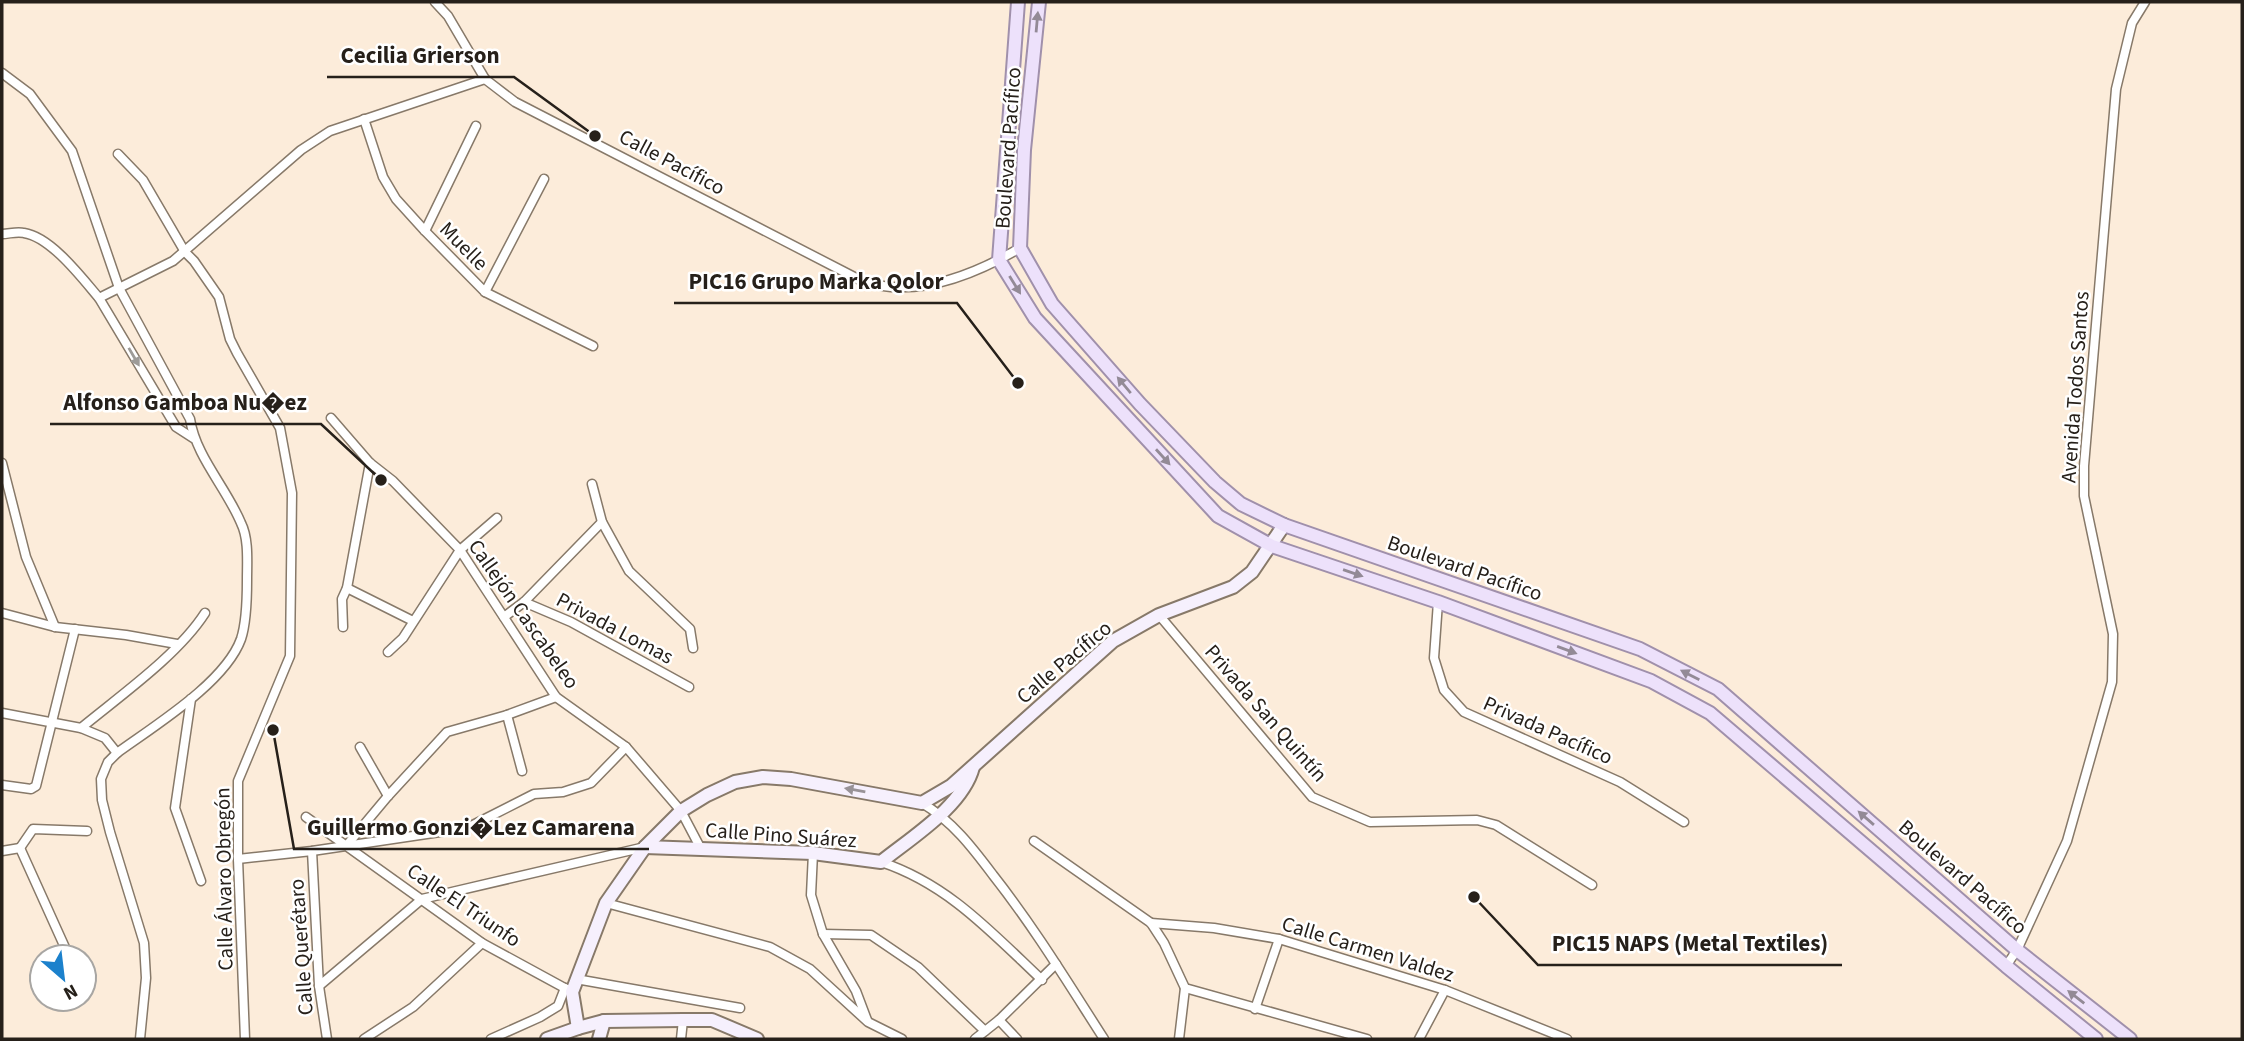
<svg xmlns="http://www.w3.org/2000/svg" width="2244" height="1041" font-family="'Source Sans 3',sans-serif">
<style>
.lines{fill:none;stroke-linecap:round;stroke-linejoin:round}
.street-casing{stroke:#877969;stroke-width:11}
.secondary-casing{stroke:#877969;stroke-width:16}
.primary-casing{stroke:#a090ab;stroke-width:16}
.street{stroke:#fff;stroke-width:8}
.secondary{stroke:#f6f0fd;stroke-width:12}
.primary{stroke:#ede1fb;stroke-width:12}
.oneway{fill:#938a96}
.oneway2{fill:#9d9b98}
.oneway3{fill:#989297}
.labels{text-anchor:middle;stroke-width:5;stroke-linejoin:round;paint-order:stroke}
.street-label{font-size:21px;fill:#26201a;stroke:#fff}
.leader{fill:none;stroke:#26201a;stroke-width:2.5}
.callout-dot{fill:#26201a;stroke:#fff;stroke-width:2.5}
.callout-label{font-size:23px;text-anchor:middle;font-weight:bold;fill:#26201a;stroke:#fff;stroke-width:5;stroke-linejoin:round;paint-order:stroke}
</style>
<rect width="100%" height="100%" fill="#fcecda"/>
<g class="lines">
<defs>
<g id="street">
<path d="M435,2L448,16L485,79L515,102L862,281C914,299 974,275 1020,248"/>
<path d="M2,73L30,94L72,151L119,288L190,419C196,457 226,487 241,523C249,539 247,562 247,580C247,596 246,624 241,639C225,683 154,726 117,753L108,762L101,779L102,800L110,832L144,943L146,978L140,1039"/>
<polyline points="364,119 383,177 396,199 425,231 485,292 593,346"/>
<polyline points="118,154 143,180 185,252 194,261 219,297 230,339 237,353 280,428 292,493 290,656 238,781 238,859 245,1039"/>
<polyline points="425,231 476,126"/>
<path d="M2,234C9,234 17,231 24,233C51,237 82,278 99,298L173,261L301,150L330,131L485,79"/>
<polyline points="485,292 544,179"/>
<polyline points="99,298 176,427 193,438"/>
<polyline points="331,418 370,463 393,481 460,550 556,697 626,747 681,811 701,849"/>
<polyline points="2,463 26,557 55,627"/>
<polyline points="592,484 602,522 629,571 690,629 693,648"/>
<polyline points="347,588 413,621"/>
<polyline points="524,602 571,622 689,687"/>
<polyline points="1438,602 1434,658 1444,690 1464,712 1620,782 1684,822"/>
<polyline points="2,613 55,627 126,635 177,644"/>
<polyline points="1159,615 1312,797 1370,822 1477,820 1496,825 1592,885"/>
<polyline points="504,617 524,602 602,522"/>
<polyline points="343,627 342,599 347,588 370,463"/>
<polyline points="388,652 403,638 460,550 497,518"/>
<polyline points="191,699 175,808 201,881"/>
<polyline points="2,713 81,728 105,738 117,753"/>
<polyline points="507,715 522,771"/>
<path d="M81,728C121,695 178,655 205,613"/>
<polyline points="360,747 388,796"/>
<polyline points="2,785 31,789 36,786 75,629"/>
<path d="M922,803C952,821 972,847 993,875C1034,927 1068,983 1104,1039"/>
<polyline points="306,817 482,943 572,992"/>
<polyline points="1034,841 1151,923 1164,943 1185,988 1367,1039"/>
<polyline points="347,845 388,796 447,732 507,715 556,697"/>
<polyline points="20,848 67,952"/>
<polyline points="20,848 33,829 87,831"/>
<polyline points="2,851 20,848"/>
<polyline points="312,851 319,986 327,1039"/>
<polyline points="813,853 811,895 823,934 856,991 867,1020"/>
<polyline points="238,859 312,851 467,828 534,794 563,792 591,783 626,747"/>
<path d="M881,862C948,884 992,933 1042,980"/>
<polyline points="606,903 770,947 810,969 868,1022 902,1039"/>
<polyline points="1151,923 1214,928 1279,939 1445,990 1567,1039"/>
<polyline points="823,934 871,935 918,967 985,1031"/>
<polyline points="2006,966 2017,950 2067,841 2112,682 2113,634 2084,496 2084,466 2116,89 2132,23 2145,2"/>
<polyline points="576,979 740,1008"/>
<polyline points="319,986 422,899 645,847"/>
<polyline points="1255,1009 1279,939"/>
<polyline points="999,1020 1017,1039"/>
<polyline points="364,1039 413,1007 482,943"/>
<polyline points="491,1039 540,1017 558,1006 565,988"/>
<polyline points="681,1039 683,1020"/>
<polyline points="975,1039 999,1020 1056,964"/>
<polyline points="1179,1039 1185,988"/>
<polyline points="1419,1039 1445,990"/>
</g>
<g id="secondary">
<path d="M645,847L813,853L881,862C912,837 963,806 973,767"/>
<polyline points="578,1028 572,992 606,903 645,847 681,811 707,795 735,782 763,777 791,779 922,803 951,786 1113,641 1159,615 1233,587 1252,572 1284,525"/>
<polyline points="547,1039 578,1028 604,1021 683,1020 712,1020 757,1039"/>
<polyline points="599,1039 604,1021"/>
</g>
<g id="primary">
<polyline points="1018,2 999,260 1035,318 1218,516 1272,546 1438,602 1651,681 1710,713 2006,966 2096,1039"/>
<polyline points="1039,2 1024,150 1020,248 1052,304 1140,404 1215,482 1241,504 1284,525 1640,649 1718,689 2017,950 2130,1039"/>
</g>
</defs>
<use href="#street" class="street-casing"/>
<use href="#secondary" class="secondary-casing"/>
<use href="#primary" class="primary-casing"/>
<use href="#street" class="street"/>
<use href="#secondary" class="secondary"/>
<use href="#primary" class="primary"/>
</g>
<defs><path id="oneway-solid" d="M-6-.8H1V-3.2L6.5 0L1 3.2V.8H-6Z" transform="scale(1.75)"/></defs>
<g class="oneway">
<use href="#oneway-solid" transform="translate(1037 22) rotate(-85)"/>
<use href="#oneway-solid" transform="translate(1015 285) rotate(58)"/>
<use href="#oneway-solid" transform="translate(1124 385) rotate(-130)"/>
<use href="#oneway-solid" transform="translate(1163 457) rotate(48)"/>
<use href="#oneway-solid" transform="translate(1353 573) rotate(19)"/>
<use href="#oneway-solid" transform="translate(1567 650) rotate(20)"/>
<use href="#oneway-solid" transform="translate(1690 675) rotate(-153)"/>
<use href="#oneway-solid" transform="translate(1866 818) rotate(-139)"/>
<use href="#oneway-solid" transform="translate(2076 997) rotate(-142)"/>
</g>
<use class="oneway2" href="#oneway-solid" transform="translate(134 357) rotate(60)"/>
<use class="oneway3" href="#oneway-solid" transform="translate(855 790) rotate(-170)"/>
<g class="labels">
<g class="street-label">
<text transform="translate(1008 148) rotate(-86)" y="7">Boulevard Pacífico</text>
<text transform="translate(672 162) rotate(28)" y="7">Calle Pacífico</text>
<text transform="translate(464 246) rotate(45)" y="7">Muelle</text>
<text transform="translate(2075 387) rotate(-86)" y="7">Avenida Todos Santos</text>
<text transform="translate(1465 568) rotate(19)" y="7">Boulevard Pacífico</text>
<text transform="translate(524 614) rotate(55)" y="7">Callejón Cascabeleo</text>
<text transform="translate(615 628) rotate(28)" y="7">Privada Lomas</text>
<text transform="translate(1064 662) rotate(-40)" y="7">Calle Pacífico</text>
<text transform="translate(1266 713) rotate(49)" y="7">Privada San Quintín</text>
<text transform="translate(1548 730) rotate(24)" y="7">Privada Pacífico</text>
<text transform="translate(781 835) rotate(4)" y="7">Calle Pino Suárez</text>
<text transform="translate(1963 877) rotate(41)" y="7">Boulevard Pacífico</text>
<text transform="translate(224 879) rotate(-91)" y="7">Calle Álvaro Obregón</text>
<text transform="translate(464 905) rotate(34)" y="7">Calle El Triunfo</text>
<text transform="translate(301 947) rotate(-94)" y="7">Calle Querétaro</text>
<text transform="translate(1368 949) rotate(17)" y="7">Calle Carmen Valdez</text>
</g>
</g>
<path class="leader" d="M595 136L514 77H327M1018 383L957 303H674M381 480L321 424H50M273 730L294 849H649M1474 897L1538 965H1842"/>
<g class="callout-dot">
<circle cx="595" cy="136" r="7"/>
<circle cx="1018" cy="383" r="7"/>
<circle cx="381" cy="480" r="7"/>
<circle cx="273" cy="730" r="7"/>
<circle cx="1474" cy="897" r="7"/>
</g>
<g class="callout-label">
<text x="420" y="63">Cecilia Grierson</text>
<text x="816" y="289">PIC16 Grupo Marka Qolor</text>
<text x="185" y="410">Alfonso Gamboa Nu�ez</text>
<text x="471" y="835">Guillermo Gonzi�Lez Camarena</text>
<text x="1690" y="951">PIC15 NAPS (Metal Textiles)</text>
</g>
<rect width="2244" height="1041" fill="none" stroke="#26201a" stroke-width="7"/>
<g transform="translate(63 978) rotate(152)"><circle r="33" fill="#ffffff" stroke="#a8a6a3" stroke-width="2"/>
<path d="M0-5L12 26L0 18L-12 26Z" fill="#1c81cc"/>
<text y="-10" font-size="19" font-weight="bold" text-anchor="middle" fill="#26201a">N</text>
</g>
</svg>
